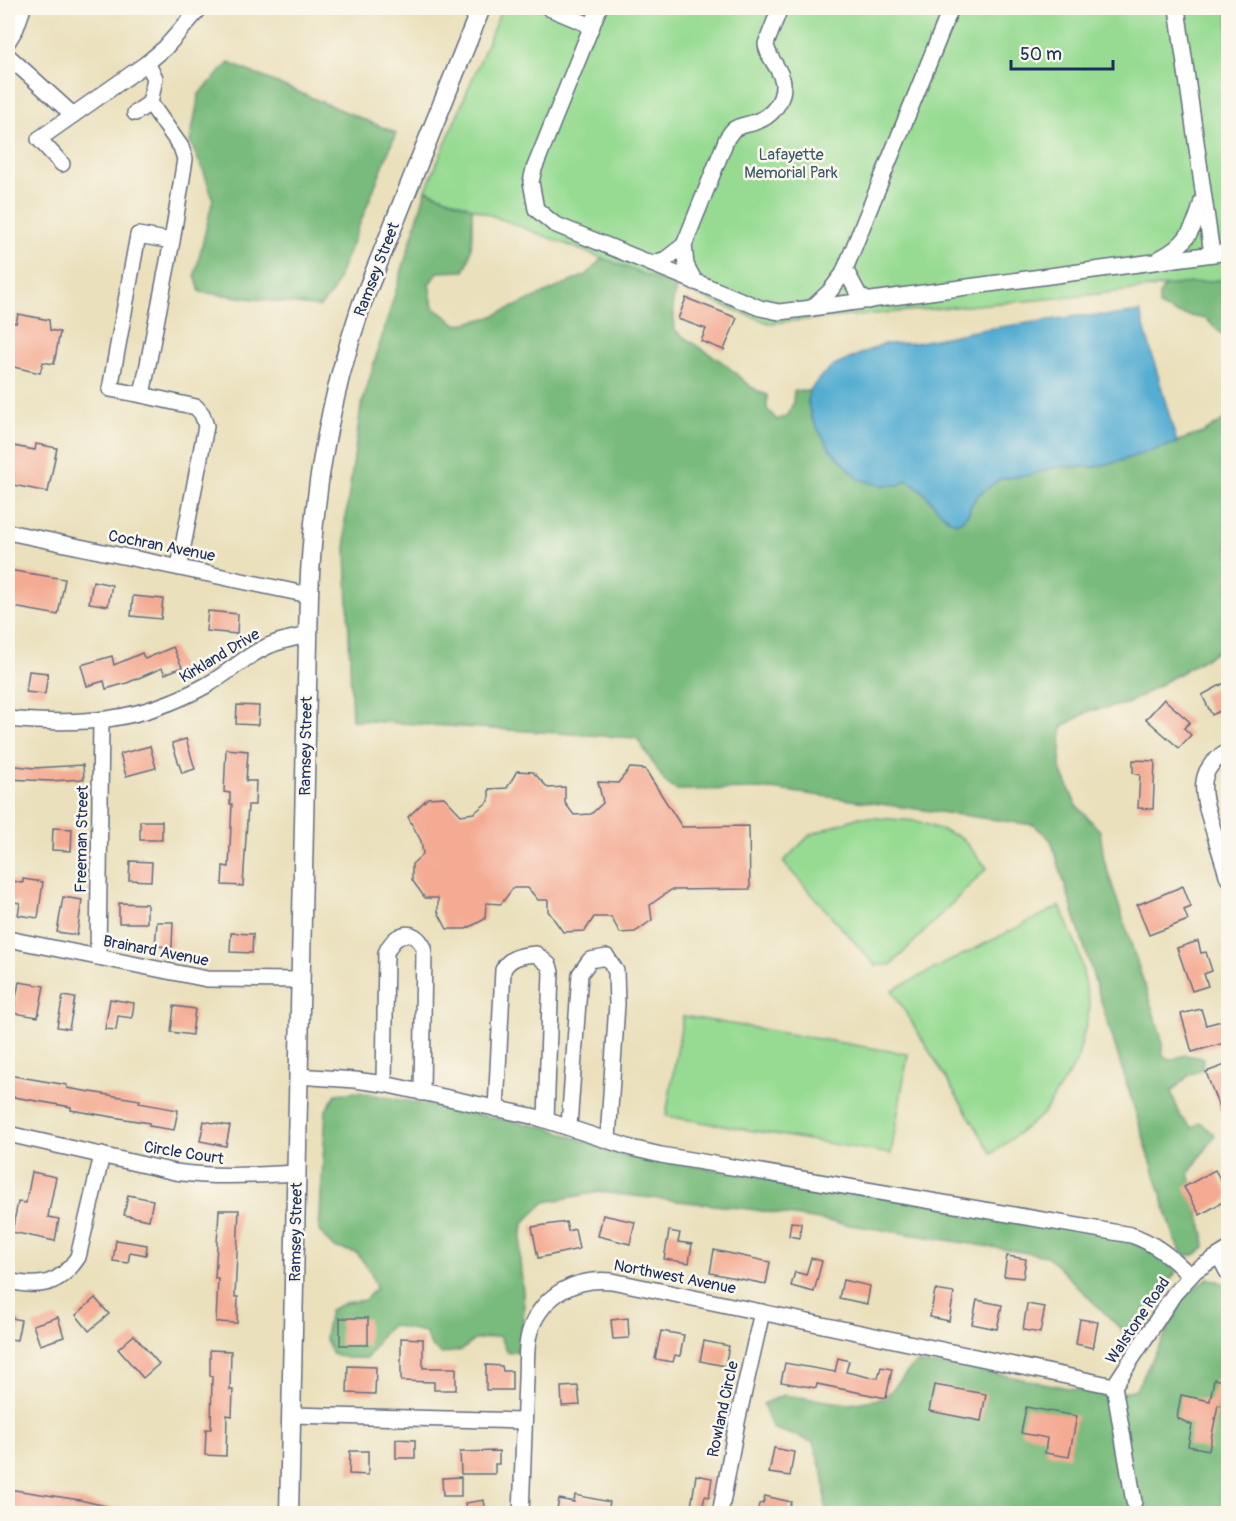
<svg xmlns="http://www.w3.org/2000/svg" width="1236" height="1521" font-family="Pangolin,sans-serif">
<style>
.green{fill:#97db93;stroke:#598578;stroke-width:1.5}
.forest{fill:#79bb7d;stroke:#4a756e;stroke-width:1.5}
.water{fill:#55add2;stroke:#386e98;stroke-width:1.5}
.building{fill:#f4aa93}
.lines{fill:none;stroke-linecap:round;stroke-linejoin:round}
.minor-casing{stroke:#636d7f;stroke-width:18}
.major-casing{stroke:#636d7f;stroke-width:21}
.minor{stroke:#fff;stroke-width:15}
.major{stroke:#fff;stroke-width:18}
.labels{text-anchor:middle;stroke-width:5;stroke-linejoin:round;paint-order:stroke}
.park-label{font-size:16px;fill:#3a5a6b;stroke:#fbf7ec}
.street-label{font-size:16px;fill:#1b2f5e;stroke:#fbf7ec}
</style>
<rect width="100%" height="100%" fill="#fbf7ec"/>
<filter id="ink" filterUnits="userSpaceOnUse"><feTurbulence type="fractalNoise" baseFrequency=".0167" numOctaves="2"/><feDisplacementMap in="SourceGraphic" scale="12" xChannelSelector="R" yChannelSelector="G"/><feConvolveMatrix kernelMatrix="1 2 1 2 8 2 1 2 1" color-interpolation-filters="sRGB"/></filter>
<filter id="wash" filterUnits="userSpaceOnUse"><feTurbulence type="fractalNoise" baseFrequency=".008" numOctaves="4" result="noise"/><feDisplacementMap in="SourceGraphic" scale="24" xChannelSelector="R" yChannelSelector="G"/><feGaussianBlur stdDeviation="1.35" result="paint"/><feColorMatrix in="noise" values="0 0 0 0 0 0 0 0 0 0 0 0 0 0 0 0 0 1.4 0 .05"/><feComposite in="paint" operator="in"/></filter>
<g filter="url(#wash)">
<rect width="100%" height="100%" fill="#eae0bc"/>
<g class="green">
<polygon points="502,8 1228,8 1228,279 1071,297 769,323 426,190"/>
<polygon points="859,817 917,821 962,838 987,868 891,965 875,965 783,862 810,835"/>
<polygon points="1060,906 1079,952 1090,1008 1077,1061 1043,1114 992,1154 892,990"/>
<polygon points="683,1016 908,1054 891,1154 666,1116"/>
</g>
<g class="forest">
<polygon points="229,63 396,133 333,291 320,307 200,292 195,275 213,199 204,172 190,142 199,94"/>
<path d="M426,190L472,208C472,227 474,254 464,271L438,272L429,284L433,307L458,325L491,317L588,274L602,258L676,287L673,302L675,330C689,343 707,351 722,362C740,375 745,387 767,395V409L777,420L788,415L793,403L794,391H809L808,403L812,419L830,449L879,485H900L906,480L915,483L947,519L968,514L971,505L977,496L1000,479L1029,475L1056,467H1095L1116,462L1205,432L1228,417V645L1127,704L1089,711L1062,727L1060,767L1076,805L1100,831L1104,860L1161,1036L1163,1055L1170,1060L1185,1055L1203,1058L1202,1069L1188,1076L1171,1092L1181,1117L1192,1128L1200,1122L1215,1135L1189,1173L1204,1235L1205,1248L1194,1255H1183L1175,1239L1051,840L1034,825L771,789L676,790L665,782L637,738L352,720L345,522L361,407Z"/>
<polygon points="1228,279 1228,340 1206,319 1175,313 1159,306 1159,295 1165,286"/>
<path d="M358,1092L549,1128L619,1154L1120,1234L1145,1246L1177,1271L1157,1296L1143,1322L1134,1332L1123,1331L1047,1256L749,1209L599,1192L545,1202L523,1223C522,1235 520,1249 520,1261C523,1297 528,1314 517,1351L508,1353L499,1336L474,1340L462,1350L442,1354L431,1346L425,1332L391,1325L381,1336L367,1358H346L332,1353L325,1338L330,1310L345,1303L365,1300L376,1288L370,1271L357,1253L333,1247L319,1231L326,1110L336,1094Z"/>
<polygon points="1208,1278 1223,1283 1228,1293 1228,1513 826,1513 824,1478 813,1442 772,1428 763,1404 784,1395 850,1404 885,1398 915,1363 962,1367 1108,1396 1136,1389 1187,1294"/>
</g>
<path class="water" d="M1140,312L1177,443L1116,462L1095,467H1056L1029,475L1000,479L977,496L971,505L968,514L962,520L956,523C935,514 927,488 906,480L900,485H879L859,479L830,449L812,419L808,403L809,391L822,375L834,366L883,344L915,343L980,330L1077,316L1117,315Z"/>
<g id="blocks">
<g class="building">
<polygon points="686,298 737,318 724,350 701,341 706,329 678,319"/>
<polygon points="18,314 49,320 50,330 60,332 54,364 43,362 40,373 9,366 11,358 8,357 8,321 16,323"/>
<polygon points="36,444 57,448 48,492 8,484 8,445 35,450"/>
<polygon points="8,570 65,579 58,615 8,606"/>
<polygon points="93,581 112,585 108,606 89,603"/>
<polygon points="133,596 163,599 161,619 131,616"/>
<polygon points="208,611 238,614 237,634 206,631"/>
<polygon points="173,647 182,667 165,674 162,668 127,683 106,689 104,681 87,686 81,665 112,656 114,665 142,653 145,659"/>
<polygon points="29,671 48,673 45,694 26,692"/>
<polygon points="1228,681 1228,707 1212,715 1202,695"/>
<polygon points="1164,699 1190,722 1184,728 1191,735 1179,748 1146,719"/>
<polygon points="237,705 259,706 258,725 236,724"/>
<polygon points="186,739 195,769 182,773 172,743"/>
<polygon points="150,746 156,768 126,776 120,754"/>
<polygon points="226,749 248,751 246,781 256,781 255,805 248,805 243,886 222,885 223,866 229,867 232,804 230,804 230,793 224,792"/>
<polygon points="1133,760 1155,761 1153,809 1138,808 1140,775 1133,773"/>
<polygon points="8,765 34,768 83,765 84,779 50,781 8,779"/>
<polygon points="630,768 645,769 682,827 749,826 750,889 671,890 650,905 652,920 635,932 620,933 611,917 594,917 585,931 563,932 548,911 548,900 538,900 528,888 513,888 501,904 486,903 485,919 466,929 447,929 438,912 438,898 425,898 412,880 412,864 423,854 421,841 408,817 428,798 444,797 461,815 474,813 489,801 489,789 507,788 517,771 533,772 548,788 565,787 565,803 574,815 591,814 603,803 598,782 618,783"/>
<rect x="140" y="821" width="22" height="19"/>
<polygon points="53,828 72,829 71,851 52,850"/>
<polygon points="130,861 152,862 151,881 129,880"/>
<polygon points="23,879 43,882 38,918 18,915 20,903 8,901 8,880 23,883"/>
<polygon points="1183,886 1191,907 1184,910 1188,920 1149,935 1137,905"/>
<polygon points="63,897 82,900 77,935 57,932"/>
<polygon points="119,903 147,904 147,923 119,923"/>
<polygon points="157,922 173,922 172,947 155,946"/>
<polygon points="231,933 253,934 252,953 230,952"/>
<polygon points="1198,941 1201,953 1206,952 1212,971 1204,974 1208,986 1192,991 1177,948"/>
<polygon points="19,982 44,986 38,1017 13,1013"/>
<polygon points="63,996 75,998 69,1029 57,1027"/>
<polygon points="110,999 134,1003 132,1018 118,1016 116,1030 105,1029"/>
<polygon points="174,1006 195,1009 192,1035 171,1032"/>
<polygon points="1201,1009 1206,1025 1225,1020 1228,1031 1228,1042 1192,1052 1181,1014"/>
<polygon points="1228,1064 1228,1130 1227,1130 1206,1072"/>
<polygon points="8,1075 67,1085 67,1088 140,1100 139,1103 178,1110 174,1130 149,1126 149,1123 71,1110 71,1107 8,1096"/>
<polygon points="204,1121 230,1126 226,1146 200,1141"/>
<polygon points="1215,1170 1228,1193 1228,1199 1200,1215 1184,1187"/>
<polygon points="32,1172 56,1177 48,1217 59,1219 55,1241 12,1232 18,1202 26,1203"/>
<polygon points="128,1195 153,1200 149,1220 124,1215"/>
<polygon points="219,1210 239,1210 235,1297 238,1297 237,1323 216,1322 218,1278 215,1278"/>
<polygon points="603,1215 635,1222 630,1244 598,1236"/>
<polygon points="566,1222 568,1231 575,1229 579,1249 538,1258 532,1227"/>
<polygon points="791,1222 801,1223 800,1238 789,1236"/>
<polygon points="669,1231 680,1233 678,1242 692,1244 689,1263 664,1259"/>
<polygon points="116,1240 147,1245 146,1255 130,1252 128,1263 113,1261"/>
<polygon points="714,1250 770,1262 766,1284 710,1273"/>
<polygon points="1007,1256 1026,1259 1023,1278 1004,1276"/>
<polygon points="811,1258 822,1261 814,1292 791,1286 795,1272 806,1275"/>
<polygon points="843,1280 870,1286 867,1304 839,1298"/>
<polygon points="935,1290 954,1293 949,1321 930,1317"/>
<polygon points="95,1298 109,1314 89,1331 76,1315"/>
<polygon points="977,1300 1002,1305 997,1329 972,1324"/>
<polygon points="1027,1304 1045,1307 1040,1333 1023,1330"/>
<polygon points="8,1317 21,1320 17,1340 8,1339"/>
<polygon points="58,1317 64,1337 40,1345 33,1325"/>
<rect x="340" y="1318" width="28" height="27"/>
<polygon points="628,1318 629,1338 613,1339 611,1320"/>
<polygon points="1080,1319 1098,1322 1093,1348 1076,1344"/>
<polygon points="661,1331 684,1335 680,1356 675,1355 673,1362 655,1359"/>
<polygon points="134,1335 159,1364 143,1378 118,1349"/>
<polygon points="401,1338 423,1339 423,1368 456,1368 456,1390 434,1390 434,1382 401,1381"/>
<polygon points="704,1341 729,1346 725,1366 700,1361"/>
<polygon points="210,1350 231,1351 230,1390 233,1390 232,1416 227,1415 226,1456 205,1455 206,1429 211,1429 212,1376 210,1376"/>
<polygon points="838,1358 849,1361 846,1372 868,1377 878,1378 881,1367 892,1369 886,1398 817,1384 816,1388 781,1382 785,1363 835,1372"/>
<polygon points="486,1365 502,1366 503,1371 512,1371 512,1390 486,1390"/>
<polygon points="348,1366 376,1367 375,1394 347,1393"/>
<polygon points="1214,1379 1228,1382 1228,1407 1218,1405 1209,1450 1188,1446 1192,1425 1177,1418 1181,1395 1210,1401"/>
<polygon points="934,1385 986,1394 981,1421 929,1411"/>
<polygon points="578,1386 580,1405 562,1406 561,1387"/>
<polygon points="1026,1407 1077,1416 1069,1457 1045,1453 1047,1438 1021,1433"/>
<polygon points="396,1439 415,1440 415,1458 396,1458"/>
<polygon points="774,1448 794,1452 790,1476 769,1473"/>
<polygon points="350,1451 368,1451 368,1475 349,1474"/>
<polygon points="499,1451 499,1464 495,1464 495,1474 461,1474 460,1452"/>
<polygon points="696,1475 712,1478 709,1497 705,1496 701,1514 688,1514 692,1501"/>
<polygon points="461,1477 461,1496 443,1496 442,1478"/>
<polygon points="8,1489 80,1500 119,1509 118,1514 44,1514 8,1508"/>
<polygon points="575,1495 610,1502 607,1514 588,1511 587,1514 556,1514 559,1499 574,1502"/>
<polygon points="765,1496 791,1502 788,1514 757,1514 759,1504 763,1503"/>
<polygon points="484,1500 486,1514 467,1514 465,1503"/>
</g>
</g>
</g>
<g filter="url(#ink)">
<use href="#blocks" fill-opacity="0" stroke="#636d7f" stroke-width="1.5"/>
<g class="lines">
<defs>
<g id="minor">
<polyline points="549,8 592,26"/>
<polyline points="599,8 534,169 531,182 536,209 554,224 760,308 779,312 804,309 1228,252"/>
<polyline points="1177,8 1212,254"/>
<polyline points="8,41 16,28 23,8"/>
<polyline points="8,56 73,115"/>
<polyline points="147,63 155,78 150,103"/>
<polyline points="135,113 150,103 181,147 185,159 172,241 142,395 110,389 138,235 172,241"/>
<polyline points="62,164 39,139 147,63 165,48 200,8"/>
<polyline points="684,245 686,265 695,282"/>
<path d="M1160,258C1185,247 1196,227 1202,201"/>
<path d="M652,264L666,259L684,245L727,138C729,136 730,133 733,130C739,125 748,125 755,122C772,117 784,101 783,83C781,68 767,58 766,44L780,8"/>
<polyline points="845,269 859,295 868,301"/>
<polyline points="812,308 830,291 843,274 951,8"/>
<polyline points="142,395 196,407 202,414 206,426 179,567"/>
<polyline points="8,532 309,595"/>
<path d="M8,719C82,726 140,722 207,685C227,674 243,658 264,648C278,641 293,638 308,635"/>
<path d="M1228,752C1192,770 1204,799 1213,829C1218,845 1223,862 1228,878"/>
<polyline points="8,939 207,979 300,980"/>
<polyline points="98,957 101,721"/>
<path d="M298,1076L355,1080L384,1084L536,1117L631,1148L661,1155L1131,1235C1155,1243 1173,1258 1190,1276"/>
<path d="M384,1084L386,953C394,934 413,925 424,948L422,1093"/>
<path d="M496,1109L503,970C509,957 522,955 536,954L549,965L551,972L546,1120"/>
<polyline points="569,1126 580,974 590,960 607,957 616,971 617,1004 608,1139"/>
<path d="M8,1134L175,1172C216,1178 255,1175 296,1173"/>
<polyline points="1219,1256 1228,1273"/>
<path d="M8,1281C39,1288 59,1286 78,1257L102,1155"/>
<polyline points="291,1415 524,1421"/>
<polyline points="1134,1502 1114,1386 1174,1294 1196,1270 1228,1250"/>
<path d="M521,1514C523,1469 524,1424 526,1379C527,1363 525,1343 531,1328C544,1294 576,1277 612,1281L1114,1386"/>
<polyline points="720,1514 737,1422 762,1312"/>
</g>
<path id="major" d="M289,1514L309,595C313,491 329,401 362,303L481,8"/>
</defs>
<use href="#minor" class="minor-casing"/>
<use href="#major" class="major-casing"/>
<use href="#minor" class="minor"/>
<use href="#major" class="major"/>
</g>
</g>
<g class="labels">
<g class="park-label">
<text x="791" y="160">Lafayette<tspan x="791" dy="18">Memorial Park</tspan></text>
</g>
<g class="street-label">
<text transform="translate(376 269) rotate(-69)" y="6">Ramsey Street</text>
<text transform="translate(162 545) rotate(11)" y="6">Cochran Avenue</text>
<text transform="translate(219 655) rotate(-31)" y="6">Kirkland Drive</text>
<text transform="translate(305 746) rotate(-89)" y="6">Ramsey Street</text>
<text transform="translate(81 839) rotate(-89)" y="6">Freeman Street</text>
<text transform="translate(156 950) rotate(11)" y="6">Brainard Avenue</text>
<text transform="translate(184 1152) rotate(9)" y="6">Circle Court</text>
<text transform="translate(295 1232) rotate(-89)" y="6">Ramsey Street</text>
<text transform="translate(675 1276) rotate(11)" y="6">Northwest Avenue</text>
<text transform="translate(1137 1320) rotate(-56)" y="6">Walstone Road</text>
<text transform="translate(722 1409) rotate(-78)" y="6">Rowland Circle</text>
</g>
</g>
<rect width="1236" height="1521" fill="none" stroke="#fbf7ec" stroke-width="30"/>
<path d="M1011 60v9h102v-9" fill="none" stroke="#1b2f5e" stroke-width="3"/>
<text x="1020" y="60" font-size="18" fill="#1b2f5e" stroke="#fbf7ec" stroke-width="4.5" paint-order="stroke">50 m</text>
</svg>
